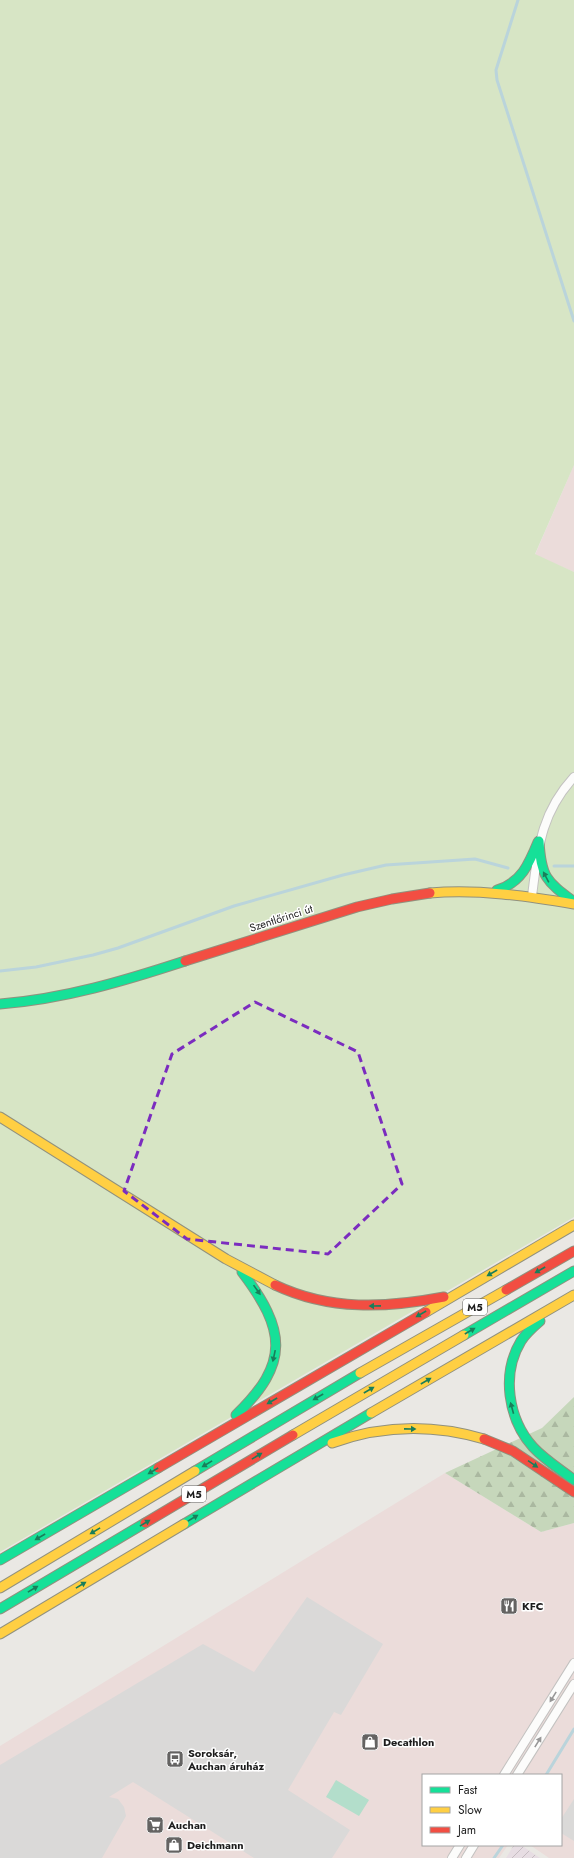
<svg xmlns="http://www.w3.org/2000/svg" width="574" height="1858" font-family="Jost,sans-serif">
<style>
.commercial{fill:#ebdcda}
.industrial{fill:url(#industrial-furrows)}
.grass{fill:#d7e5c5}
.forest{fill:url(#forest-firs)}
.pitch{fill:#b3decb}
.parking{fill:#dad9d8}
.lines{fill:none;stroke-linecap:round;stroke-linejoin:round}
.stream{stroke:#bad4db;stroke-width:3}
.street-casing{stroke:#c3c2c0;stroke-width:10}
.fast-casing{stroke:#91917e;stroke-width:11}
.slow-casing{stroke:#91917e;stroke-width:11}
.jam-casing{stroke:#91917e;stroke-width:11}
.street{stroke:#fcfcfb;stroke-width:8}
.fast{stroke:#16e098;stroke-width:9}
.slow{stroke:#ffcf43;stroke-width:9}
.jam{stroke:#f24e42;stroke-width:9}
.oneway{fill:#197e5a}
.oneway2{fill:#979797}
.marked{fill:none;stroke:#7b2cbf;stroke-width:3;stroke-dasharray:8 5;stroke-linejoin:round}
.labels{text-anchor:middle;stroke-width:3;stroke-linejoin:round;paint-order:stroke}
.shield{fill:#fff;stroke:#606060;stroke-width:1}
.shield-label{font-size:10px;font-weight:bold;fill:#1c1c1c}
.street-label{font-size:11px;fill:#1c1c1c;stroke:#fff}
.poi-label{font-size:11px;font-weight:bold;fill:#1c1c1c;stroke:#fff;text-anchor:start}
</style>
<defs>
<pattern id="industrial-furrows" width="10" height="10" patternUnits="userSpaceOnUse"><rect width="10" height="10" fill="#e7dde3"/><path d="M-1 1l2-2M0 10L10 0M9 11l2-2" fill="none" stroke="#c6bdc2"/></pattern>
<pattern id="forest-firs" width="22" height="20" patternUnits="userSpaceOnUse"><rect width="22" height="20" fill="#c6d7bb"/><path d="M5 1l3.5 6h-7zM16 11l3.5 6h-7z" fill="#aab8a0"/></pattern>
</defs>
<rect width="100%" height="100%" fill="#eae8e4"/>
<g class="commercial">
<polygon points="574,465 574,572 535,555"/>
<polygon points="445,1473 541,1532 574,1523 574,1858 549,1858 530,1845 561,1845 561,1775 423,1775 423,1845 508,1845 499,1858 0,1858 0,1746"/>
</g>
<polygon class="industrial" points="514,1845 521,1845 540,1858 506,1858"/>
<polygon class="grass" points="0,0 574,0 574,465 535,554 574,572 574,1217 0,1552"/>
<polygon class="forest" points="574,1397 574,1523 541,1532 445,1473 542,1428"/>
<polygon class="pitch" points="336,1780 369,1800 359,1816 326,1797"/>
<g class="parking">
<polygon points="307,1597 383,1644 341,1715 334,1712 288,1790 350,1830 332,1858 254,1858 133,1782 109,1797 118,1799 124,1807 126,1816 102,1858 0,1858 0,1765 203,1644 254,1672"/>
<polygon points="574,1799 574,1841 561,1833 561,1819"/>
</g>
<g class="lines">
<g class="stream">
<polyline points="518,0 496,70 497,80 574,321"/>
<polyline points="554,866 574,866"/>
<polyline points="0,971 36,967 93,955 118,948 234,906 343,875 386,865 475,859 508,868"/>
<polyline points="546,1775 574,1729"/>
<polyline points="494,1858 503,1845"/>
</g>
<defs>
<g id="street">
<path d="M532,896C538,850 540,814 574,777"/>
<polyline points="504,1775 574,1663"/>
<polyline points="517,1775 574,1684"/>
<polyline points="452,1858 460,1845"/>
<polyline points="466,1858 474,1845"/>
</g>
<g id="fast">
<path d="M539,841C541,877 546,881 574,902"/>
<path d="M497,890C521,883 529,864 538,842"/>
<path d="M0,1004C64,999 124,981 185,961"/>
<path d="M540,1321C533,1327 526,1333 521,1341C501,1374 508,1419 533,1447C545,1460 560,1469 574,1480"/>
<polyline points="464,1335 574,1271"/>
<path d="M236,1415C290,1363 286,1330 242,1272"/>
<polyline points="195,1471 360,1373"/>
<polyline points="184,1524 371,1413"/>
<polyline points="0,1560 158,1468"/>
<polyline points="0,1609 145,1523"/>
</g>
<g id="slow">
<path d="M430,893C479,889 526,896 574,904"/>
<polyline points="0,1117 226,1259 275,1285"/>
<polyline points="426,1312 574,1225"/>
<polyline points="360,1373 506,1290"/>
<polyline points="371,1413 574,1295"/>
<polyline points="293,1435 464,1335"/>
<path d="M332,1443C382,1425 433,1424 484,1439"/>
<polyline points="0,1588 195,1471"/>
<polyline points="0,1634 184,1524"/>
</g>
<g id="jam">
<polyline points="185,961 357,907 392,899 430,893"/>
<path d="M275,1285C330,1311 386,1308 444,1297"/>
<polyline points="506,1290 574,1251"/>
<polyline points="484,1439 513,1451 574,1492"/>
<polyline points="158,1468 426,1312"/>
<polyline points="145,1523 293,1435"/>
</g>
</defs>
<use href="#street" class="street-casing"/>
<use href="#fast" class="fast-casing"/>
<use href="#slow" class="slow-casing"/>
<use href="#jam" class="jam-casing"/>
<use href="#street" class="street"/>
<use href="#fast" class="fast"/>
<use href="#slow" class="slow"/>
<use href="#jam" class="jam"/>
</g>
<defs><path id="oneway-solid" d="M-6-.8H1V-3.2L6.5 0L1 3.2V.8H-6Z"/></defs>
<g class="oneway">
<use href="#oneway-solid" transform="translate(546 877) rotate(-118)"/>
<use href="#oneway-solid" transform="translate(540 1270) rotate(150)"/>
<use href="#oneway-solid" transform="translate(492 1273) rotate(150)"/>
<use href="#oneway-solid" transform="translate(257 1290) rotate(55)"/>
<use href="#oneway-solid" transform="translate(375 1306) rotate(179)"/>
<use href="#oneway-solid" transform="translate(421 1314) rotate(150)"/>
<use href="#oneway-solid" transform="translate(470 1331) rotate(-30)"/>
<use href="#oneway-solid" transform="translate(274 1356) rotate(102)"/>
<use href="#oneway-solid" transform="translate(426 1381) rotate(-30)"/>
<use href="#oneway-solid" transform="translate(369 1390) rotate(-30)"/>
<use href="#oneway-solid" transform="translate(318 1397) rotate(150)"/>
<use href="#oneway-solid" transform="translate(272 1401) rotate(150)"/>
<use href="#oneway-solid" transform="translate(512 1408) rotate(-105)"/>
<use href="#oneway-solid" transform="translate(410 1429) rotate(1)"/>
<use href="#oneway-solid" transform="translate(257 1456) rotate(-31)"/>
<use href="#oneway-solid" transform="translate(207 1464) rotate(149)"/>
<use href="#oneway-solid" transform="translate(533 1464) rotate(34)"/>
<use href="#oneway-solid" transform="translate(153 1471) rotate(150)"/>
<use href="#oneway-solid" transform="translate(193 1518) rotate(-31)"/>
<use href="#oneway-solid" transform="translate(145 1523) rotate(-31)"/>
<use href="#oneway-solid" transform="translate(95 1531) rotate(149)"/>
<use href="#oneway-solid" transform="translate(40 1537) rotate(150)"/>
<use href="#oneway-solid" transform="translate(81 1585) rotate(-31)"/>
<use href="#oneway-solid" transform="translate(33 1589) rotate(-31)"/>
</g>
<g class="oneway2">
<use href="#oneway-solid" transform="translate(553 1697) rotate(122)"/>
<use href="#oneway-solid" transform="translate(538 1742) rotate(-58)"/>
</g>
<path class="marked" d="M255,1002L358,1052L402,1184L328,1254L187,1239L124,1191L172,1054Z"/>
<defs>
<symbol id="restaurant-square" viewBox="-11 -11 22 22"><rect x="-9" y="-9" width="18" height="18" rx="4" fill="#646362" stroke="#fff"/><path d="M-5-6h1v4h1v-4h1v4h1v-4h1v5L-1.5 .5V6h-2V.5L-5-1ZM5-6V6H3V1.5H1.5Q1.5-4 5-6Z" fill="#fff"/></symbol>
<symbol id="shop-square" viewBox="-11 -11 22 22"><rect x="-9" y="-9" width="18" height="18" rx="4" fill="#646362" stroke="#fff"/><path d="M-5-2.5h2.3a2.7 3.5 0 0 1 5.4 0H5L5.5 6h-11ZM-1.5-2.5h3a1.5 2.3 0 0 0-3 0Z" fill="#fff"/></symbol>
<symbol id="bus-square" viewBox="-11 -11 22 22"><rect x="-9" y="-9" width="18" height="18" rx="4" fill="#646362" stroke="#fff"/><path d="M-5-6H5V4H4V6H2V4H-2V6H-4V4H-5ZM-3.5-4V0h7V-4ZM-3.5 1.2v1.5H-2V1.2ZM2 1.2v1.5H3.5V1.2Z" fill="#fff"/></symbol>
<symbol id="supermarket-square" viewBox="-11 -11 22 22"><rect x="-9" y="-9" width="18" height="18" rx="4" fill="#646362" stroke="#fff"/><path d="M-6-5.5h2.5l.6 2H6L4.5 2H-2.5L-4.4-4H-6ZM-1.5 3.2a1.3 1.3 0 1 0 .1 0ZM3 3.2a1.3 1.3 0 1 0 .1 0Z" fill="#fff"/></symbol>
</defs>
<g fill-rule="evenodd">
<use href="#restaurant-square" x="499" y="1596" width="20" height="20"/>
<use href="#shop-square" x="360" y="1732" width="20" height="20"/>
<use href="#bus-square" x="165" y="1749" width="20" height="20"/>
<use href="#supermarket-square" x="145" y="1815" width="20" height="20"/>
<use href="#shop-square" x="164" y="1835" width="20" height="20"/>
</g>
<g class="labels">
<g class="shield">
<rect x="463" y="1299" width="24" height="16" rx="3"/>
<rect x="182" y="1486" width="24" height="16" rx="3"/>
</g>
<g class="shield-label">
<text x="475" y="1311">M5</text>
<text x="194" y="1498">M5</text>
</g>
<g class="street-label">
<text transform="translate(281 918) rotate(-18)" y="4">Szentlőrinci út</text>
</g>
<g class="poi-label">
<text x="522" y="1610">KFC</text>
<text x="383" y="1746">Decathlon</text>
<text x="188" y="1757">Soroksár,<tspan x="188" dy="13">Auchan áruház</tspan></text>
<text x="168" y="1829">Auchan</text>
<text x="187" y="1849">Deichmann</text>
</g>
</g>
<rect x="422" y="1774" width="140" height="72" fill="#ffffff" stroke="#a4a4a4"/>
<rect x="430" y="1787" width="20" height="6" fill="#16e098" stroke="#a4a4a4"/>
<text x="458" y="1794" font-size="12" fill="#1c1c1c">Fast</text>
<rect x="430" y="1807" width="20" height="6" fill="#ffcf43" stroke="#a4a4a4"/>
<text x="458" y="1814" font-size="12" fill="#1c1c1c">Slow</text>
<rect x="430" y="1827" width="20" height="6" fill="#f24e42" stroke="#a4a4a4"/>
<text x="458" y="1834" font-size="12" fill="#1c1c1c">Jam</text>
</svg>
